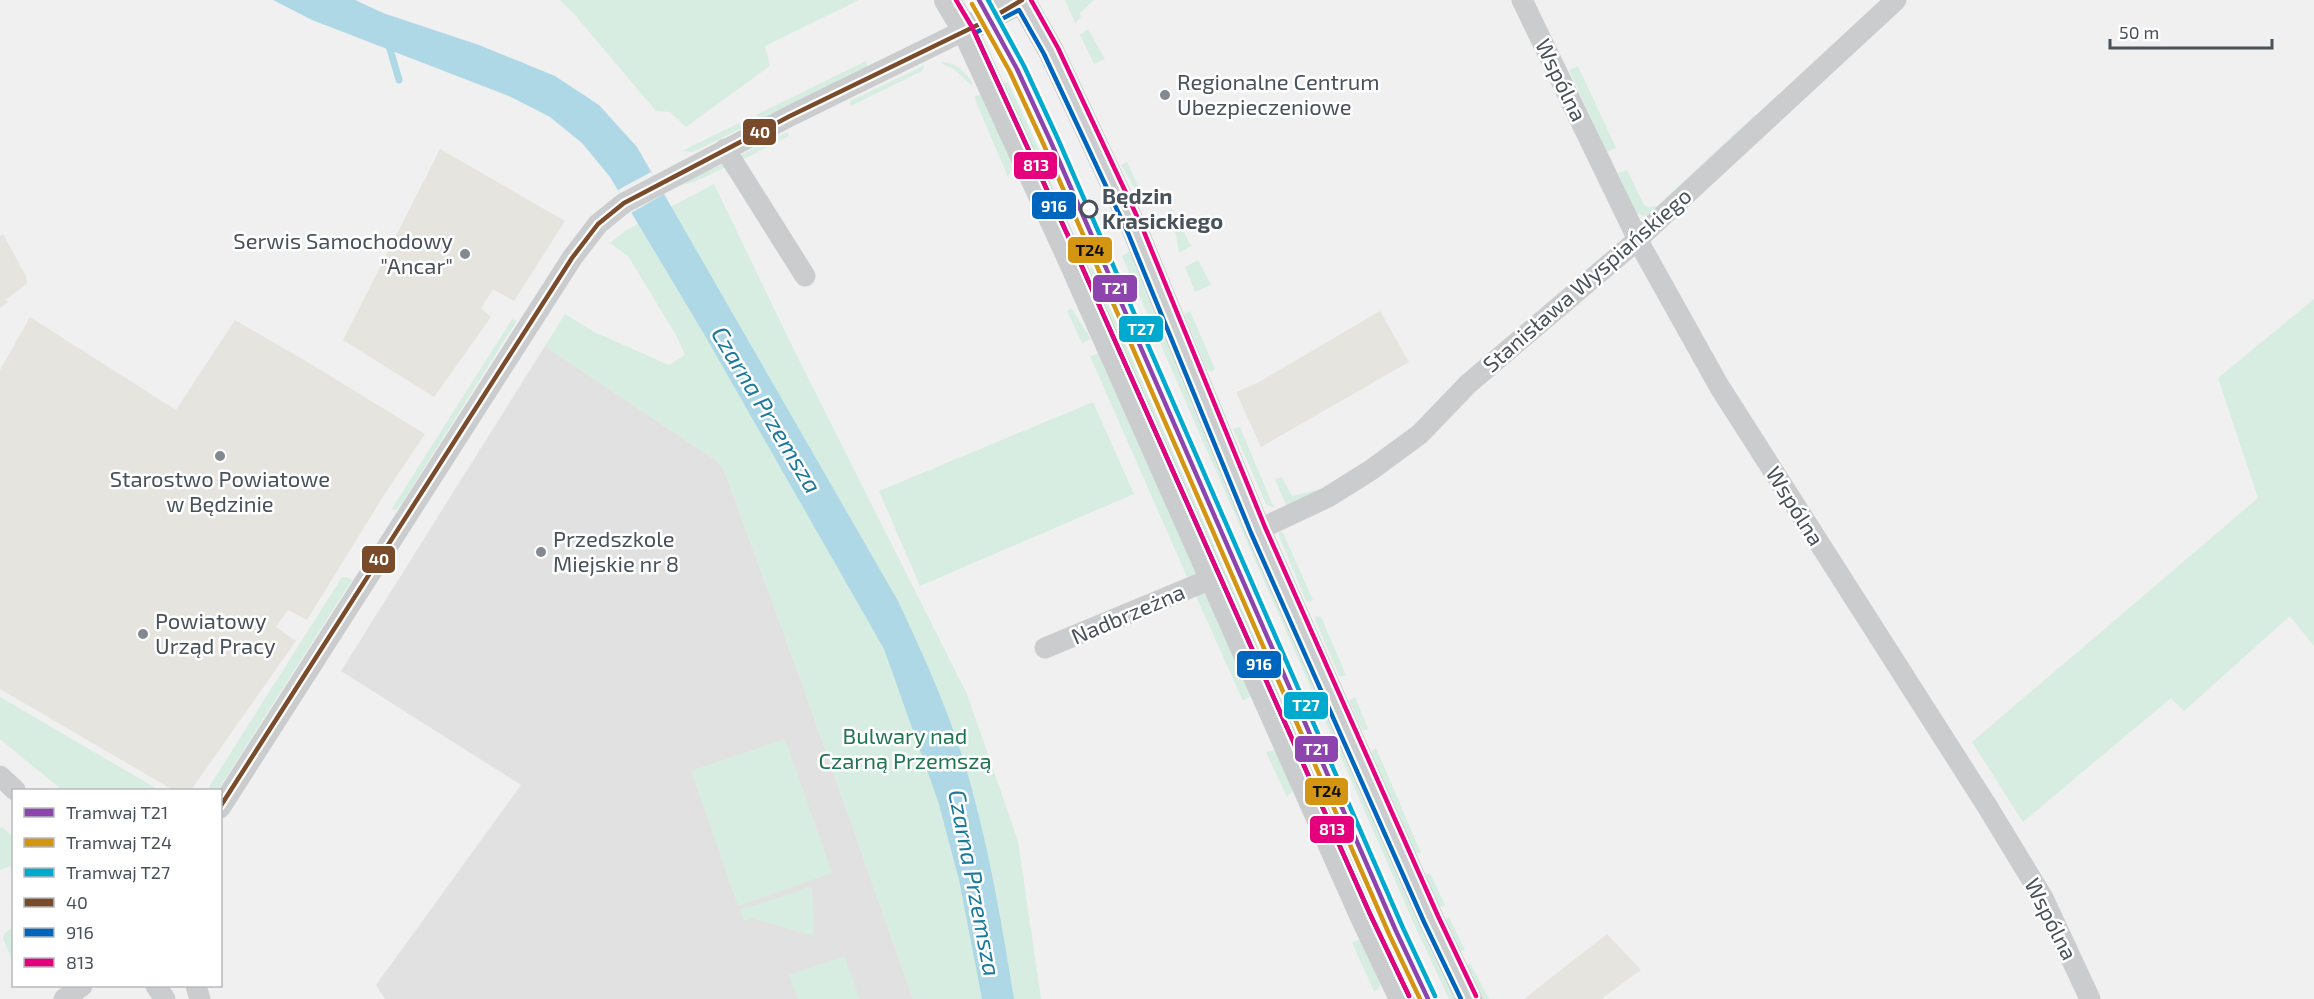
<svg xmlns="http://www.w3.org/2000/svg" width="2314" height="999" font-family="'Exo 2',sans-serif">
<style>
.commercial{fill:#e5e4de}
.education{fill:#e2e1e1}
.green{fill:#d7ede1}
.water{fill:#afd8e7}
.pier{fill:#f0f0f0}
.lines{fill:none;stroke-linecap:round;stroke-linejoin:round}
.stream{stroke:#afd8e7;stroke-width:7}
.minor{stroke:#cbccce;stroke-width:21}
.tertiary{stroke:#cbccce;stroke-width:26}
.bus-1-casing{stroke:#fff;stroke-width:9}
.bus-2-casing{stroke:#fff;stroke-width:9}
.bus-3-casing{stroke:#fff;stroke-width:9}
.bus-1{stroke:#7a4b2a;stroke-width:4.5}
.bus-2{stroke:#0065bd;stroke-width:4.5}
.bus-3{stroke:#e5007d;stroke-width:4.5}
.tram-1-casing{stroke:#fff;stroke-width:9}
.tram-2-casing{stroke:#fff;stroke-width:9}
.tram-3-casing{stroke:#fff;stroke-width:9}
.tram-1{stroke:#8e44ad;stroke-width:4.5}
.tram-2{stroke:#d49512;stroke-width:4.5}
.tram-3{stroke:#00a9ce;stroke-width:4.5}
.poi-dot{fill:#83898f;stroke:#fff;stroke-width:2}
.stop-dot{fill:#fff;stroke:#49515b;stroke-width:3}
.labels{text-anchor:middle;stroke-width:5;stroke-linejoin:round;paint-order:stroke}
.street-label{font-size:22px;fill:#49515b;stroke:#fff}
.poi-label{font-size:22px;fill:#49515b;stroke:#fff;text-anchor:start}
.stop-label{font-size:22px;font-weight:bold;fill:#49515b;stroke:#fff;text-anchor:start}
.park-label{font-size:22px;fill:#207550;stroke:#fff}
.water-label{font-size:24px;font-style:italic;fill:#1a799c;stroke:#fff}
.line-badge{stroke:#fff;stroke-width:2}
.badge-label{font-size:16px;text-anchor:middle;font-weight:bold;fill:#fff}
.pale-badge-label{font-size:16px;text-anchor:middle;font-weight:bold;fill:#111}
</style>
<rect width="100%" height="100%" fill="#f0f0f0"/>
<g class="commercial">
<polygon points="440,149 565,221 514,301 493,289 481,308 491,317 434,397 343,340"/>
<polygon points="3,234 26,276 27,284 5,300 8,302 0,308 0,236"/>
<polygon points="1380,311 1409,362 1261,447 1236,392 1259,382"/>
<polygon points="30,317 176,410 235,320 309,363 425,434 384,495 307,620 288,610 276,627 296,641 191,790 173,790 0,689 0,370"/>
<polygon points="1607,934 1641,970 1601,999 1524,999"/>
</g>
<polygon class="education" points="545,346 717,461 724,470 803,686 913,999 385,999 376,985 521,785 341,671"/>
<g class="green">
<polygon points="560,0 859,0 765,46 770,66 686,127 670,112 656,111 574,14"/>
<polygon points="1065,0 1094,0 1080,13 1081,17 1075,23"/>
<polygon points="1088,29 1105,59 1094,64 1080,35"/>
<polygon points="866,61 868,68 759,120 756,115"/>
<path d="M939,62C956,62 964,70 973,84L971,85L955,70Z"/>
<polygon points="1044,63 1078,130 1425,936 1456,999 1449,999 1414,924 1122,256 1130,251 1086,151 1048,73 1042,64"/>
<polygon points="925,65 922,71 851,106 850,101"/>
<polygon points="1578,66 1616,148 1607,152 1569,70"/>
<polygon points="1015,78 1055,164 1053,165 1014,79"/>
<polygon points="1008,82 1047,167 1045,169 1089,269 1098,266 1384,920 1420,999 1416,999 1363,886 1003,84"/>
<polygon points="981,94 1013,165 1008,177 974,97"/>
<polygon points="1755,115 1758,119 1652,215 1643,216 1636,213 1618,173 1627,170 1644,205 1649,207 1657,206"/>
<polygon points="739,123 742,128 693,152 682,151"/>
<polygon points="788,132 789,136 740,161 738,156"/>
<polygon points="1127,162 1142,195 1137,192 1121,165"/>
<polygon points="723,164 726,167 694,182 666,189"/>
<polygon points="714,184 796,354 967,694 1018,841 1041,999 913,999 803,686 724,470 717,461 545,346 565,314 594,332 669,365 685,355 676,335 628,256 610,243 625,231"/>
<polygon points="1172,209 1191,246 1179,253 1176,235 1166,212"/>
<polygon points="1198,260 1211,285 1195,292 1185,267"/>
<polygon points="2314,299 2314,646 2290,616 2184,711 2171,698 2023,822 1972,742 2258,498 2218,378"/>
<polygon points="1071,308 1091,339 1082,343 1067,311"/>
<polygon points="1190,311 1215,369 1212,372 1207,370 1184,314"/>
<polygon points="512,319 517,321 509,333 404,500 397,509 391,510"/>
<polygon points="1098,354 1196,572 1196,577 1188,579 1090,356"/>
<polygon points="1093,402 1134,494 920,586 879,491"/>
<polygon points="1240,427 1274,508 1266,504 1233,429"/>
<polygon points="1282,477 1292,496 1326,488 1287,507 1275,479"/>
<polygon points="1281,532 1283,533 1313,600 1310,602 1306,601 1279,536 1278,533"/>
<polygon points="342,577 347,577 352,580 218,790 207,790"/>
<polygon points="1204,593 1252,695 1243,701 1195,594"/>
<polygon points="1316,616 1321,617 1346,675 1344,676 1339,676 1338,673 1315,620"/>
<polygon points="0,697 159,790 62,790 0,739"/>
<polygon points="1355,697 1368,728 1367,730 1362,730 1349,701"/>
<polygon points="785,739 832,873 738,906 691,771"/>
<polygon points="1376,748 1421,853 1416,854 1371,752"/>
<polygon points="1276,750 1293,790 1287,797 1266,752"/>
<polygon points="2,827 13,837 13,877 10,866 0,870 0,828"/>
<polygon points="1430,873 1445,905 1438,909 1424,876"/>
<polygon points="812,886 814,936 751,918 744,921 740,909 747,906 751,907"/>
<polygon points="1449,917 1465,950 1459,952 1444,921"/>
<polygon points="13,927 13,963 3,938 5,933"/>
<polygon points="1360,939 1381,983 1379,989 1374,991 1352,943"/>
<polygon points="844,956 860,999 798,999 789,975"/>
<polygon points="1470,963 1489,999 1482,999 1467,970 1466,967"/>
</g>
<path class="water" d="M273,0H355L383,13L479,45L555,76L599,105L637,147L898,601C928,665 957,729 974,797C992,864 1003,932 1014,999H982L959,880L938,801L884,649L704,334L610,177L582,143L550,117L511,97L312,20Z"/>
<polygon class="pier" points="651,172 664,194 631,213 618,190"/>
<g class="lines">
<polyline class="stream" points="388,42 399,80"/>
<g class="minor">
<polyline points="1522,0 1642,248 1719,386 1987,806 2043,898 2090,999"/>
<polyline points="725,149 805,276"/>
<polyline points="1258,530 1328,497 1371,470 1420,434 1468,384 1627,249 1896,0"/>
<polyline points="1045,648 1211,579"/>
<polyline points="0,776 15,790"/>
<polyline points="220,808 572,258 598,224 624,203 790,116 965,30"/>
<polyline points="156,986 165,999"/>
<polyline points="196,986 200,999"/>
<polyline points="64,999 82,986"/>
</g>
<g class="tertiary">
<polyline points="947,0 965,30 1068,254 1363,917 1402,999"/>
<polyline points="1022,0 1051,51 1135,230 1258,530 1431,919 1469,999"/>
<polyline points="965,30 1022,0"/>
</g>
<defs>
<polyline id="bus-1" points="220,807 572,258 598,224 624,203 790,116 990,19 1022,0"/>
<polyline id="bus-2" points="1409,996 1370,914 1075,251 975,33 1019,10 1044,54 1128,233 1251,533 1424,922 1461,999"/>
<g id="bus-3">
<polyline points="956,0 972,27 1075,251 1370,914 1409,996"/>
<polyline points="1031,0 1058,48 1142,227 1265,527 1438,916 1476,996"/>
</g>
</defs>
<use href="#bus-1" class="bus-1-casing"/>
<use href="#bus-2" class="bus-2-casing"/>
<use href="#bus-3" class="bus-3-casing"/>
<use href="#bus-1" class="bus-1"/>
<use href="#bus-2" class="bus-2"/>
<use href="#bus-3" class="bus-3"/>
<defs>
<polyline id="tram-1" points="979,0 1017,69 1050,140 1396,931 1428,999"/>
<polyline id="tram-2" points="972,4 1010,72 1043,143 1389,934 1420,999"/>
<polyline id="tram-3" points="988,0 1024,66 1057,137 1403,928 1435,996"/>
</defs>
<use href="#tram-1" class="tram-1-casing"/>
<use href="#tram-2" class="tram-2-casing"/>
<use href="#tram-3" class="tram-3-casing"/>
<use href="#tram-1" class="tram-1"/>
<use href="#tram-2" class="tram-2"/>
<use href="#tram-3" class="tram-3"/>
</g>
<g class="poi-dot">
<circle cx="1165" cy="95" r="6"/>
<circle cx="465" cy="254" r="6"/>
<circle cx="220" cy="456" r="6"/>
<circle cx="541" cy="552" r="6"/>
<circle cx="143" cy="634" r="6"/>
</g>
<circle class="stop-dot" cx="1089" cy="209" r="8"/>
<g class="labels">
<g class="street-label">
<text transform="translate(1561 80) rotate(64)" y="8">Wspólna</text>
<text transform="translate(1587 280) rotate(-41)" y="8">Stanisława Wyspiańskiego</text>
<text transform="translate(1795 506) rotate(58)" y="8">Wspólna</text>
<text transform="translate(1128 614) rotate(-23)" y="8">Nadbrzeżna</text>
<text transform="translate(2051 919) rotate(63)" y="8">Wspólna</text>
</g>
<g class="poi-label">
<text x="1177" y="90">Regionalne Centrum<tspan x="1177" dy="25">Ubezpieczeniowe</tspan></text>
<text x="453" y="249" text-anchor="end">Serwis Samochodowy<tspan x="453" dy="25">"Ancar"</tspan></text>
<text x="220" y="487" text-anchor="middle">Starostwo Powiatowe<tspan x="220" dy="25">w Będzinie</tspan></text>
<text x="553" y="547">Przedszkole<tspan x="553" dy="25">Miejskie nr 8</tspan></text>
<text x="155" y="629">Powiatowy<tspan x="155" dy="25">Urząd Pracy</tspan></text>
</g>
<g class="stop-label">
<text x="1102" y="204">Będzin<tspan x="1102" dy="25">Krasickiego</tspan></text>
</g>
<g class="park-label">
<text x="905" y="744">Bulwary nad<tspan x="905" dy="25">Czarną Przemszą</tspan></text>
</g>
<g class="water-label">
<text transform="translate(766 410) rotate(59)" y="8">Czarna Przemsza</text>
<text transform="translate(974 883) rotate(79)" y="8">Czarna Przemsza</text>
</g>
</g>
<g class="line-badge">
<rect x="742" y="118" width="35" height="28" rx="6" fill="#7a4b2a"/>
<rect x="1013" y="151" width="45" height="29" rx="6" fill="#e5007d"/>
<rect x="1031" y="191" width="46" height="29" rx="6" fill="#0065bd"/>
<rect x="1067" y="236" width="46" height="28" rx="6" fill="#d49512"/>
<rect x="1092" y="274" width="46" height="29" rx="6" fill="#8e44ad"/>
<rect x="1118" y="315" width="46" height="28" rx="6" fill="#00a9ce"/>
<rect x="361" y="545" width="35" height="29" rx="6" fill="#7a4b2a"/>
<rect x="1236" y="650" width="46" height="29" rx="6" fill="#0065bd"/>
<rect x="1283" y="691" width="46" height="29" rx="6" fill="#00a9ce"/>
<rect x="1294" y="735" width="45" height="28" rx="6" fill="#8e44ad"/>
<rect x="1304" y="777" width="45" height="29" rx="6" fill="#d49512"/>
<rect x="1309" y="815" width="46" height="29" rx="6" fill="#e5007d"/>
</g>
<g class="badge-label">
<text x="760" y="138">40</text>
<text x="1036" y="171">813</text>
<text x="1054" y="212">916</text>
<text x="1115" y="294">T21</text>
<text x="1141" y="335">T27</text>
<text x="379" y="565">40</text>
<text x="1259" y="670">916</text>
<text x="1306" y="711">T27</text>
<text x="1316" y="755">T21</text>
<text x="1332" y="835">813</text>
</g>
<g class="pale-badge-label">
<text x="1090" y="256">T24</text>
<text x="1327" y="797">T24</text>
</g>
<rect x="12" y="789" width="210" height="198" fill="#ffffff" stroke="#b6b9bd" stroke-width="1.5"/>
<rect x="24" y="808" width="30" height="9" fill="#8e44ad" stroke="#b6b9bd" stroke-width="1.5"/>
<text x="66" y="819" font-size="18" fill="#49515b">Tramwaj T21</text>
<rect x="24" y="838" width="30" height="9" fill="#d49512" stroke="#b6b9bd" stroke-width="1.5"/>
<text x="66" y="849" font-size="18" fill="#49515b">Tramwaj T24</text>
<rect x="24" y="868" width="30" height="9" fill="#00a9ce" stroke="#b6b9bd" stroke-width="1.5"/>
<text x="66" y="879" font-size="18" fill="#49515b">Tramwaj T27</text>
<rect x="24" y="898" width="30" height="9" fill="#7a4b2a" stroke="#b6b9bd" stroke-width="1.5"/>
<text x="66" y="909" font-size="18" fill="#49515b">40</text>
<rect x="24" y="928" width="30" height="9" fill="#0065bd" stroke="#b6b9bd" stroke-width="1.5"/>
<text x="66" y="939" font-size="18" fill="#49515b">916</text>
<rect x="24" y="958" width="30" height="9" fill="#e5007d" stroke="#b6b9bd" stroke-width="1.5"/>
<text x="66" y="969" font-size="18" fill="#49515b">813</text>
<path d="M2110 39v9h162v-9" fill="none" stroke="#49515b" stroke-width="3"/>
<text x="2119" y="39" font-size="18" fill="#49515b" stroke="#ffffff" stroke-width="4.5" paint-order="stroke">50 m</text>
</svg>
